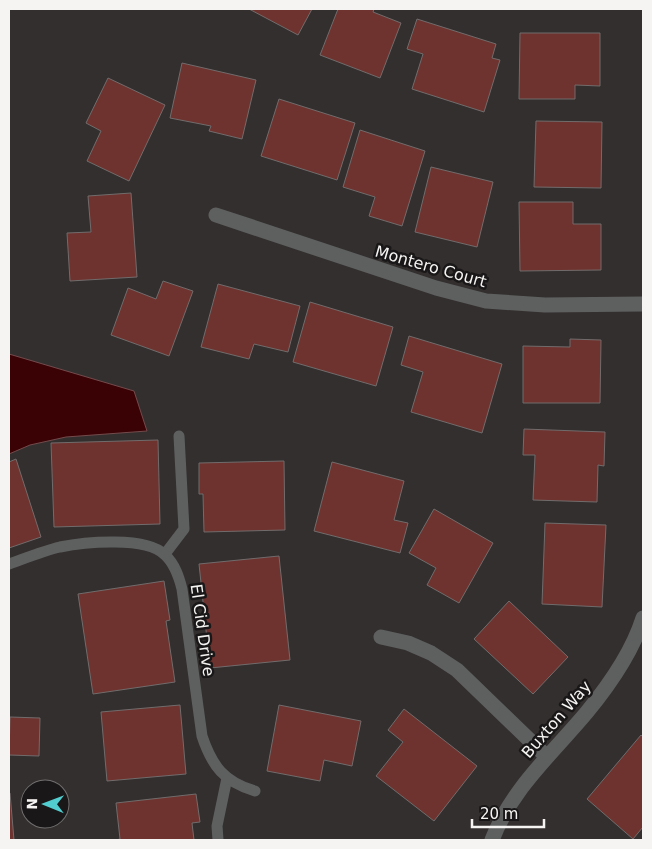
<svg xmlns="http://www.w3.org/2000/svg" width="652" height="849" font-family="'DejaVu Sans',sans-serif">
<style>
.water{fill:#3b0205;stroke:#734b4c}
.building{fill:#6f332f;stroke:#716c6c}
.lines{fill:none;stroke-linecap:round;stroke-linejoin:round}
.service{stroke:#5e6060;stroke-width:11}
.minor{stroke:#5e6060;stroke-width:15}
.labels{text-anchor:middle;stroke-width:5;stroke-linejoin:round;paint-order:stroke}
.street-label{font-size:16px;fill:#f6f4f3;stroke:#191717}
</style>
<rect width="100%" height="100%" fill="#332f2e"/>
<polygon class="water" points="9,354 134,391 147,431 66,437 30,445 9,454"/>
<g class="building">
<polygon points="249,9 312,9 298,35"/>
<polygon points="338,9 374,9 373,12 401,23 380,78 320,55"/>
<polygon points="417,19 496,44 492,58 500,60 484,112 412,89 423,54 407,49"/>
<polygon points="520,33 600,33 600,86 575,85 575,99 519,99"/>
<polygon points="182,63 256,80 242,139 209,131 211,126 170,118"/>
<polygon points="108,78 165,105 129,181 87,161 101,131 86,123"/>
<polygon points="279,99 355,123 337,180 261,156"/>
<polygon points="536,121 602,122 601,188 534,187"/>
<polygon points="360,130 425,151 402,226 369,216 375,197 343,187"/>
<polygon points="431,167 493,182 477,247 415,232"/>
<polygon points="131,193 137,277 70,281 67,233 91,232 88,196"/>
<polygon points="519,202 573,202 573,224 601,224 601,270 520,271"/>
<polygon points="163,281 193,291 169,356 111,335 128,288 156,299"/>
<polygon points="218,284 300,306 288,352 254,344 249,359 201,347"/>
<polygon points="310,302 393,327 376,386 293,362"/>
<polygon points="409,336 502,364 482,433 411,412 423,372 401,365"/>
<polygon points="570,339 601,340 600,403 523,403 523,346 570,347"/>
<polygon points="524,429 605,432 604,466 598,465 597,502 533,500 535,455 523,455"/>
<polygon points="158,440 160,524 54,527 51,443"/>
<polygon points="16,459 41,537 9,548 9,462"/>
<polygon points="284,461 285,530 204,532 203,494 199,494 199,463"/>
<polygon points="332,462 404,481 394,520 408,523 400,553 314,531"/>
<polygon points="434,509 493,543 459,603 427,585 436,568 409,553"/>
<polygon points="545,523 606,525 602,607 542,604"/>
<polygon points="279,556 290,660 210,668 199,564"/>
<polygon points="164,581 170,620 166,621 175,682 93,694 78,594"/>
<polygon points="509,601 568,657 533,694 474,639"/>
<polygon points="180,705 186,774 107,781 101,712"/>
<polygon points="279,705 361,721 352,766 324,760 320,781 267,771"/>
<polygon points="404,709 477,766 434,821 376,776 403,742 388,730"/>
<polygon points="10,717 40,718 39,756 9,755"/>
<polygon points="641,735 643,737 643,827 633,839 587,799"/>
<polygon points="9,793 10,793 14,840 9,840"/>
<polygon points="196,794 200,822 192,823 194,840 116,840 120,839 116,803"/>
</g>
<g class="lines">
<g class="service">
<polyline points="165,554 184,529 179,436"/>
<path d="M9,564C26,558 43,551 60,547C84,542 147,536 165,555C175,564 179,577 182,589L202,736C212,766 224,782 255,791"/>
<polyline points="218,840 217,826 227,778"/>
</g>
<g class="minor">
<polyline points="216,215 436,288 486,301 545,305 643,304"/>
<polyline points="381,637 408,643 431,653 457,670 546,756"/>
<path d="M492,840C512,788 552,754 587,712C610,684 632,653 643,618"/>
</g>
</g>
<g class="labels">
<g class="street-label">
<text transform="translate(431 266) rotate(16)" y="6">Montero Court</text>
<text transform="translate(203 630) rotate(82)" y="6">El Cid Drive</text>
<text transform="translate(556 719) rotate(-49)" y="6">Buxton Way</text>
</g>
</g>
<rect width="652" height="849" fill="none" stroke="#f6f4f3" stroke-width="20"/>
<g transform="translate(45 804) rotate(271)"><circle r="24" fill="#191717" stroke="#716f6f"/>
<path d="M0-4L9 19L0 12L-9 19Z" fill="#52cdd0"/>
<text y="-8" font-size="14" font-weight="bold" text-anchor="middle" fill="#f6f4f3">N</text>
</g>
<path d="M472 819v8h72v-8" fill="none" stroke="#f6f4f3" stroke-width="2.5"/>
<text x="480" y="819" font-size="15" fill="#f6f4f3" stroke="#191717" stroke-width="4" paint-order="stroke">20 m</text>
</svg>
